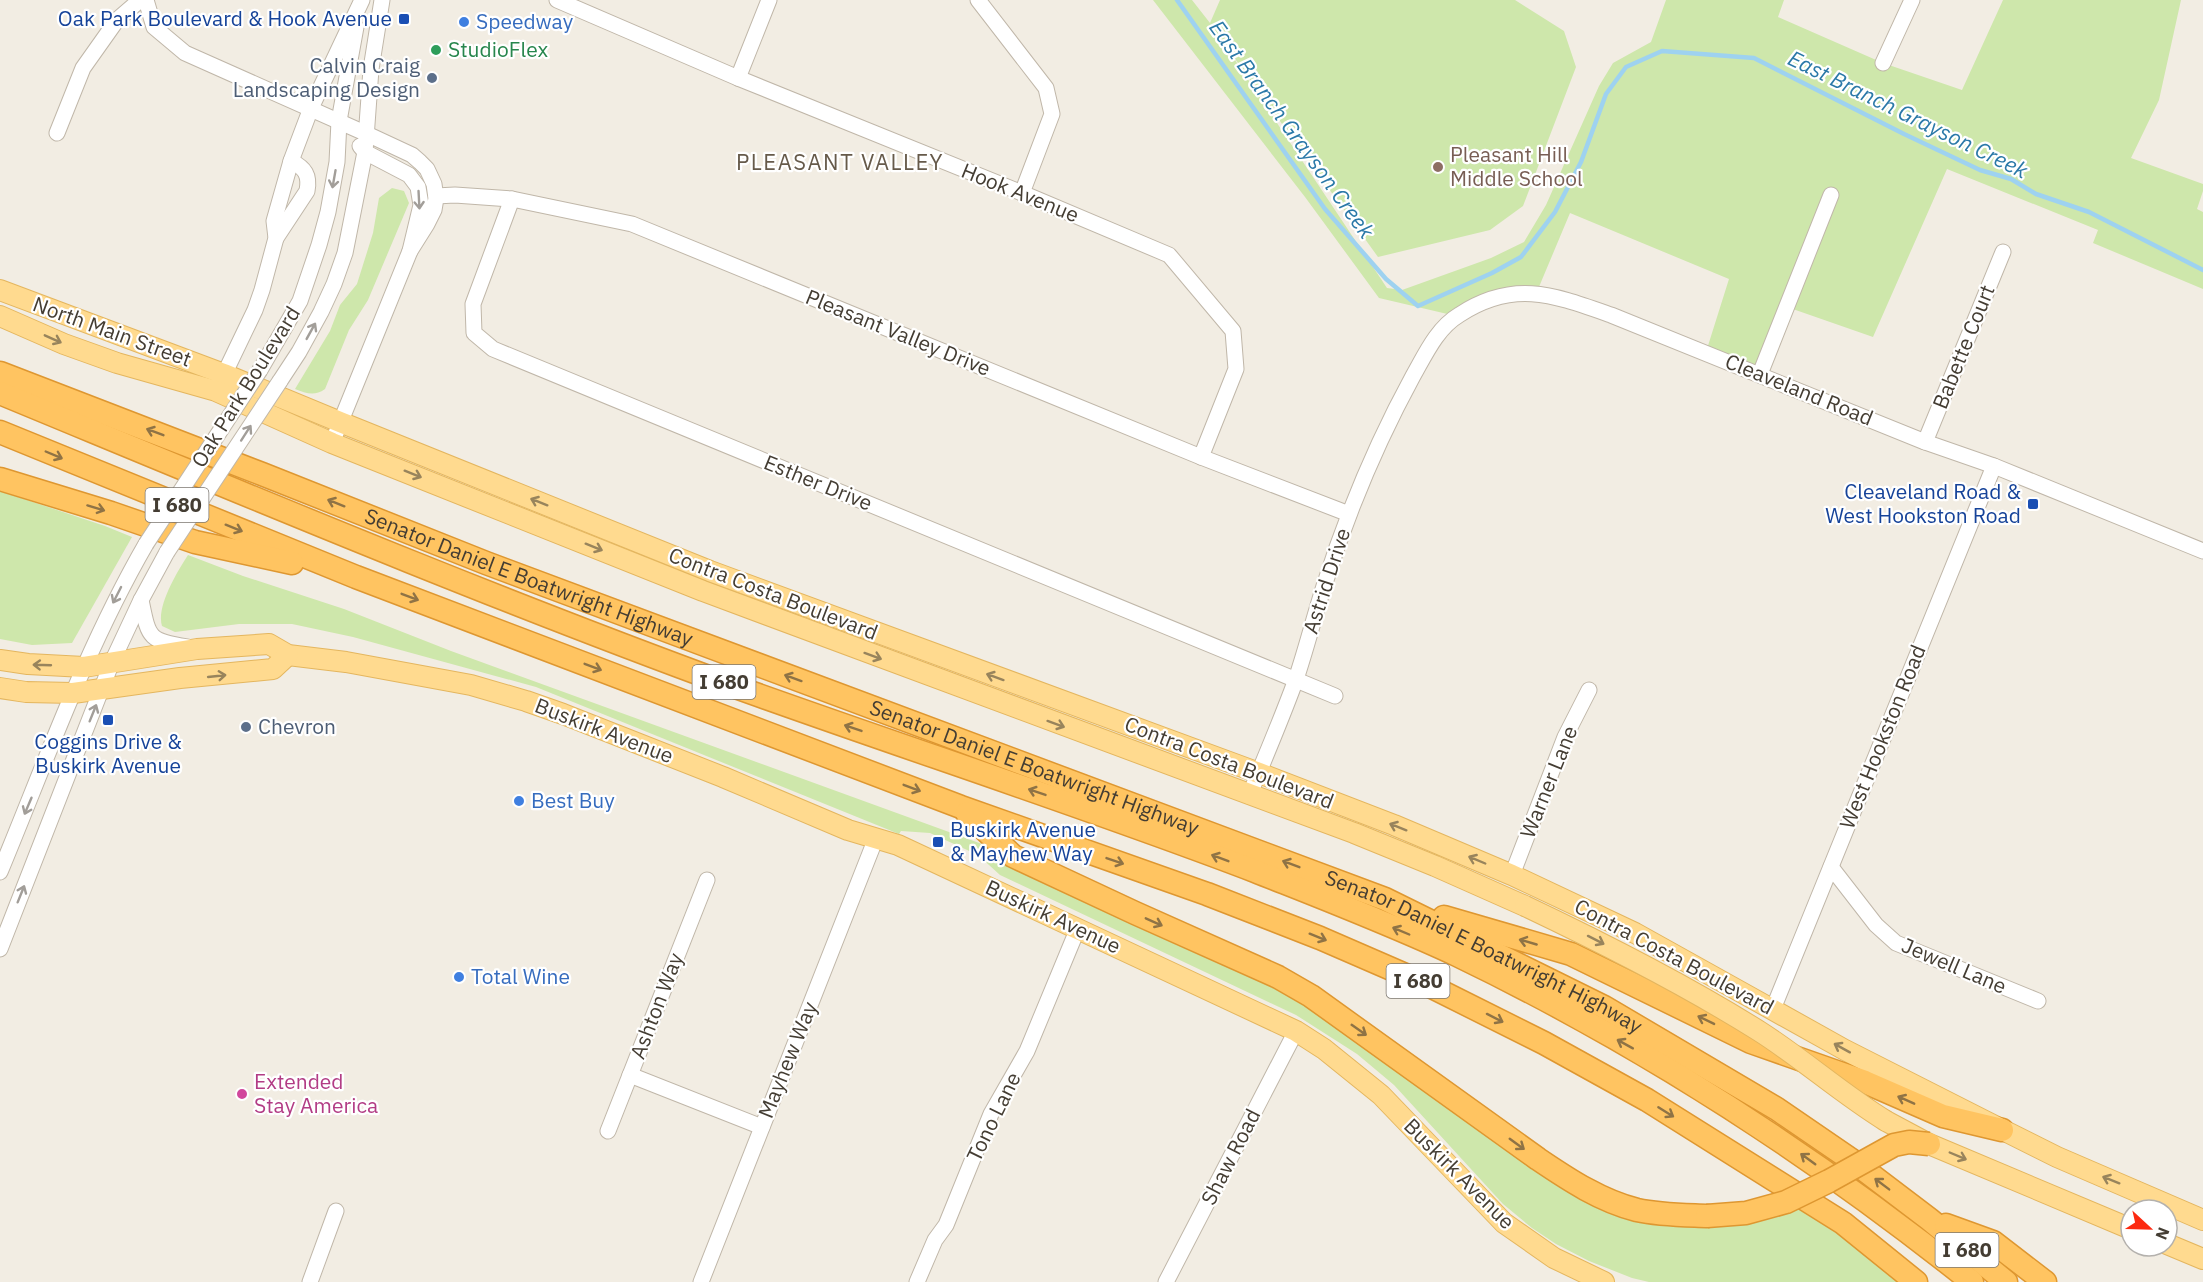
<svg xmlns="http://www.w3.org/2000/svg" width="2203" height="1282" font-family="'IBM Plex Sans',sans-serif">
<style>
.green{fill:#cee7ab}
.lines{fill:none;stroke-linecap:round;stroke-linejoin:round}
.stream{stroke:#9ed2f0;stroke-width:4.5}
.minor-casing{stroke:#c0b7a9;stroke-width:17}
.major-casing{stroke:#e4b65f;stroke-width:22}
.highway-casing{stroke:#de9731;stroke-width:25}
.minor{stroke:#fff;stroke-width:15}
.major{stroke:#ffda8f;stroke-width:20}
.highway{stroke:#ffc461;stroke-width:22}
.minor-bridge-casing{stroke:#c0b7a9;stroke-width:17;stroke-linecap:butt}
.major-bridge-casing{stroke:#e4b65f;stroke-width:22;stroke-linecap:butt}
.highway-bridge-casing{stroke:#de9731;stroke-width:25;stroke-linecap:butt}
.minor-bridge{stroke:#fff;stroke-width:15}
.major-bridge{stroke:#ffda8f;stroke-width:20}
.highway-bridge{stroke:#ffc461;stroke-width:22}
.oneway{stroke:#a29e99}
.oneway2{stroke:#98845c}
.oneway3{stroke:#8f7345}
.transit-dot{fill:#1a4fb4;stroke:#fff;stroke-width:2}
.shop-dot{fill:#3f7fe0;stroke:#fff;stroke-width:2}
.leisure-dot{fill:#2e9e5b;stroke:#fff;stroke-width:2}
.service-dot{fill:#5c6f8a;stroke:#fff;stroke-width:2}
.education-dot{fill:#8d6e63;stroke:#fff;stroke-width:2}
.hotel-dot{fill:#d1479c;stroke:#fff;stroke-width:2}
.labels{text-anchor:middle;stroke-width:4.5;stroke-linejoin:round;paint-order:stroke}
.shield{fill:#fff;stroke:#7c7770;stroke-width:1.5}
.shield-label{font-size:20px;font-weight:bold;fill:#443d33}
.transit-label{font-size:21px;fill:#164399;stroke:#fff;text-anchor:end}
.shop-label{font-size:21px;fill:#366cbe;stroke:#fff;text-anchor:start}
.leisure-label{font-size:21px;fill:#27864d;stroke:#fff;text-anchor:start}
.service-label{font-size:21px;fill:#4e5e75;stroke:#fff;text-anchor:end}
.education-label{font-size:21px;fill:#785e54;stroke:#fff;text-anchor:start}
.street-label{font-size:21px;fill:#443d33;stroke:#fff}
.hotel-label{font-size:21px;fill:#b23c85;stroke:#fff;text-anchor:start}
.water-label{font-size:22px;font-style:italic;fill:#2b79a8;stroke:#fff}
.neighbourhood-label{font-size:22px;letter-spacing:1.5px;fill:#665a4a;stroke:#fff}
</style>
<rect width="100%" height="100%" fill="#f2ede3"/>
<g class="green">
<polygon points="1153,0 1192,0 1210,23 1220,0 1515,0 1564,31 1576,67 1523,206 1490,230 1378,257 1225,45 1387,288 1402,290 1491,258 1524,242 1546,205 1599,86 1613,63 1651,42 1666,0 1784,0 1778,17 1883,63 1962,90 2003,0 2181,0 2159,100 2131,158 2203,184 2203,191 2197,209 2203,212 2203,289 2093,243 2098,230 1947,169 1873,337 1787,307 1760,374 1706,352 1729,279 1570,213 1536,294 1456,316 1379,298 1305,197"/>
<path d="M392,188L404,191L409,203L368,300L349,330L325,389C314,397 306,393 295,389L330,331L340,305L357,284L373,233L379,198Z"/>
<polygon points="0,491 105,526 132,537 72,643 32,645 0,639"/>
<path d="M188,555L243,576L344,609L451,651L1004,852L1278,977L1538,1159L1637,1210L1786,1202L1843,1223L1898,1282H1649L1632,1278L1589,1261L1556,1244L1532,1228L1503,1204L1394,1085L1357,1054L1296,1015L1000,875L978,855L930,833L901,831L899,834L536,687L353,637L292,624H239L175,632L162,626C156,607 177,572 188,555Z"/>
</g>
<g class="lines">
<polyline class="stream" points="1177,0 1325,209 1386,279 1418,306 1492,273 1521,257 1555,212 1581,162 1606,94 1626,67 1662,51 1754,58 1904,134 1980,170 2011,179 2036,194 2089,212 2203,270"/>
<defs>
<g id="minor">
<polyline points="146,0 154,27 185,53 367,134 412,155 420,162 427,169 434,184 436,198 434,210 427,224 410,251"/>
<polyline points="557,0 738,78 1022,193 1169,255 1233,331 1236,369 1201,457"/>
<polyline points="978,0 1046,88 1052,114 1022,193"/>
<polyline points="1883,63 1912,0"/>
<polyline points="738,78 769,0"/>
<polyline points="57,133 83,68 117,20 140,0"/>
<polyline points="436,196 455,195 512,199 632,224 1201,457 1349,514"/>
<polyline points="512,199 473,304 474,333 493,349 1335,696"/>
<path d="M276,238L307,191C310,175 305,168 291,161"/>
<polyline points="260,370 300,301 319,245 328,212 337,162 339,121 356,27"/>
<polyline points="1760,374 1831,195"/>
<polyline points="280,381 299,352 321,312 334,284 345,253 365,152 371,69 382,0"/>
<polyline points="220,383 255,310 262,290 276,238 274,221 291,161 311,108 362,0"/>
<polyline points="1925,442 2003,252"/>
<polyline points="332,443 410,251 421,205 418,187 409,175 365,152 360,146"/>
<path d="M141,600C149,639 148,640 188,647"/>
<path d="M1249,796C1265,758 1281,720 1295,682C1306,650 1314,617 1324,586C1347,514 1377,442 1413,376C1425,355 1437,328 1459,315C1514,279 1554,295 1611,315L1925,442L1994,466L2203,551"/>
<polyline points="1831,867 1876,925 1896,943 2038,1001"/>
<path d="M0,872C46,761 86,648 146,544"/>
<polyline points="1512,875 1565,737 1589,690"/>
<polyline points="0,949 112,662 141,600 167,552"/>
<polyline points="1773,1009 1994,466"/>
<polyline points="630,1075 762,1127"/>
<polyline points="608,1131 707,880"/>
<polyline points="310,1282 336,1211"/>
<polyline points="701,1282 876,838"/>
<polyline points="917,1282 935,1240 946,1225 991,1114 1027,1051 1078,928"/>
<polyline points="1166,1282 1296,1031"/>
</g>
<g id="major">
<polyline points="0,290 224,374 340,422 710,571 1259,773 1394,825 1512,875 1635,933 1845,1050 1985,1121 2057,1157 2203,1220"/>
<polyline points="0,316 64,344 117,363 216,391 332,443 703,591 1354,833 1435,866 1525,906"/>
<polyline points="0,660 28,664 84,667 197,649 269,644 288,655 346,662 471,685 526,701 563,714 723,777 848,830 898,845 1296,1031 1324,1049 1381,1095 1504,1223 1554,1258 1604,1282"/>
<polyline points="0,688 26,692 73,693 180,678 273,669 288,655"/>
<polyline points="1886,1121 1929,1144 2131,1229"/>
<polyline points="2167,1244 2203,1259"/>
</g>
<g id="highway">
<path id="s1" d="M0,373L262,474L486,563L1385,899L1604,1007L1777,1109L1850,1159L1929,1219L2006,1282"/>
<path d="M0,393C242,493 484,595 730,685C905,748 1082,805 1255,871C1323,898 1391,924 1457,955C1642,1044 1812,1154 1972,1282"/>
<polyline points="0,432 356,577 961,807 1207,894 1320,938 1426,984 1544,1043 1647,1100 1843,1223 1916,1282"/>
<polyline points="0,479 111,513 195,542 292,563"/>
<path d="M967,813L1013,856L1135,913L1278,977L1311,996L1538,1159C1569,1180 1601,1201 1637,1210C1660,1215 1684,1215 1707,1216"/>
<polyline points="1444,917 1571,954 1751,1042 1865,1082 1943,1116 2002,1130"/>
<polyline points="1946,1225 1993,1242 2045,1282"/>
</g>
</defs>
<use href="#minor" class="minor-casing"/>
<use href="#major" class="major-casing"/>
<use href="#highway" class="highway-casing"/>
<use href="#minor" class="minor"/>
<use href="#major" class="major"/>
<use href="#highway" class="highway"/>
<defs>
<g id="minor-bridge">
<polyline points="146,544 260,370"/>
<polyline points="167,552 280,381"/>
</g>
<path id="major-bridge" d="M1525,906C1605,944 1684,984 1759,1031C1803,1059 1842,1094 1886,1121"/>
<polyline id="highway-bridge" points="1707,1216 1746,1213 1786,1202 1829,1181 1894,1145 1909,1142 1929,1144"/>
</defs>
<use href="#minor-bridge" class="minor-bridge-casing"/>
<use href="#major-bridge" class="major-bridge-casing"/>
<use href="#highway-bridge" class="highway-bridge-casing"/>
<use href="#minor-bridge" class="minor-bridge"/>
<use href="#major-bridge" class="major-bridge"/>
<use href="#highway-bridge" class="highway-bridge"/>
</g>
<defs><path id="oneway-shaft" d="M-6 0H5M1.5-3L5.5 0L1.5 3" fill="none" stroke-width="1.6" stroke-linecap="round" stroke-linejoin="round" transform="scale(1.5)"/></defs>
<g class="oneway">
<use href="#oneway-shaft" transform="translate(334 179) rotate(100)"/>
<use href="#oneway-shaft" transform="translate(419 200) rotate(87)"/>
<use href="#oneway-shaft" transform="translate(311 331) rotate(-61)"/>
<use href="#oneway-shaft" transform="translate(246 433) rotate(-57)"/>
<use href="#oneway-shaft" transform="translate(117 595) rotate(117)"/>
<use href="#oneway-shaft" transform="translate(93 713) rotate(-68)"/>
<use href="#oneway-shaft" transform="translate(28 806) rotate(113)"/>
<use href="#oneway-shaft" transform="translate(21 894) rotate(-68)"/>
</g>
<g class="oneway2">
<use href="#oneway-shaft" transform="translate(53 339) rotate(24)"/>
<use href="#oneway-shaft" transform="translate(413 474) rotate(22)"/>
<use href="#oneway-shaft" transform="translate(539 502) rotate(-158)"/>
<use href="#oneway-shaft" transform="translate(594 547) rotate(22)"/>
<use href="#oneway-shaft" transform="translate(873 656) rotate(20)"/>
<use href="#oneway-shaft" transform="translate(42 665) rotate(-178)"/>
<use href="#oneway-shaft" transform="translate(217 676) rotate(-6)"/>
<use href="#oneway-shaft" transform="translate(995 677) rotate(-160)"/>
<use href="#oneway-shaft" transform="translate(1056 724) rotate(20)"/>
<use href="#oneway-shaft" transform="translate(1398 827) rotate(-158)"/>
<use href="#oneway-shaft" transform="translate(1477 860) rotate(-157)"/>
<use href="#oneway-shaft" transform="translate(1596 940) rotate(27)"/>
<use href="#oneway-shaft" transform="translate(1842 1048) rotate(-151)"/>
<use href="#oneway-shaft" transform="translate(1958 1156) rotate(23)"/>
<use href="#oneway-shaft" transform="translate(2111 1180) rotate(-158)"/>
</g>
<g class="oneway3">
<use href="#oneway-shaft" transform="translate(155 432) rotate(-159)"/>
<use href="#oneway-shaft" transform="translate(54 455) rotate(23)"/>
<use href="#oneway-shaft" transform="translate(336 503) rotate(-158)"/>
<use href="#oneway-shaft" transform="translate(96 508) rotate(17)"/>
<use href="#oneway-shaft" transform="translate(234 528) rotate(22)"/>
<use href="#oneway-shaft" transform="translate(410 597) rotate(21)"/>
<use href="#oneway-shaft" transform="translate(593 667) rotate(21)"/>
<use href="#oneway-shaft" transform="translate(793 678) rotate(-160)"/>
<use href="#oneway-shaft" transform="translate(853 728) rotate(-161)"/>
<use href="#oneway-shaft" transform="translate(912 788) rotate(21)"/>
<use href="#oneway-shaft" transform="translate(1037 792) rotate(-161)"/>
<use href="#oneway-shaft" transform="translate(1220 858) rotate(-159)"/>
<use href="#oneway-shaft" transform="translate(1115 861) rotate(19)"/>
<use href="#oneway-shaft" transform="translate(1291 864) rotate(-159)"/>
<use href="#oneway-shaft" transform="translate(1154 922) rotate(24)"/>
<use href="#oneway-shaft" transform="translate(1401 931) rotate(-157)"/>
<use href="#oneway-shaft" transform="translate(1318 937) rotate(22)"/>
<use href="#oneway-shaft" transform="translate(1528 942) rotate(-164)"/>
<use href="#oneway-shaft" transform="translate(1495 1018) rotate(27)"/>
<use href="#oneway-shaft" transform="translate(1706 1020) rotate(-154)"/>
<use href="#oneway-shaft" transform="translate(1359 1030) rotate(35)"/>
<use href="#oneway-shaft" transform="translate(1625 1044) rotate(-151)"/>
<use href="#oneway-shaft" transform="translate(1906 1100) rotate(-156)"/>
<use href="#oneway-shaft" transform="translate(1666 1112) rotate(32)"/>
<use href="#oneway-shaft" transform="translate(1517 1144) rotate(36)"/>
<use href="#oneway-shaft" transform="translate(1808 1159) rotate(-144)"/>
<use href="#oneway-shaft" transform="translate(1882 1184) rotate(-143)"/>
</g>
<g class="transit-dot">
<rect x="398" y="13" width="12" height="12" rx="3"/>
<rect x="2027" y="498" width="12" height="12" rx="3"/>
<rect x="102" y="714" width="12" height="12" rx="3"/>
<rect x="932" y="836" width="12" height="12" rx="3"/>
</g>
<g class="shop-dot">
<circle cx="464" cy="22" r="6"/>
<circle cx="519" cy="801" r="6"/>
<circle cx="459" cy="977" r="6"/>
</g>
<circle class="leisure-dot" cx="436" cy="50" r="6"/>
<g class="service-dot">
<circle cx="432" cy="78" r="6"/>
<circle cx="246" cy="727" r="6"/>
</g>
<circle class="education-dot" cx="1438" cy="167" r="6"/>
<circle class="hotel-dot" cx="242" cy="1094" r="6"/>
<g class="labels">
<g class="shield">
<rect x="145.5" y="488" width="63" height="34" rx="4.5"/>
<rect x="692.5" y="665" width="63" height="34" rx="4.5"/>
<rect x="1386.5" y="964" width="63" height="34" rx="4.5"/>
<rect x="1935.5" y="1233" width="63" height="34" rx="4.5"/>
</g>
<g class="shield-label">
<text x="177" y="512">I 680</text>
<text x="724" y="689">I 680</text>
<text x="1418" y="988">I 680</text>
<text x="1967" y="1257">I 680</text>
</g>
<g class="transit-label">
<text x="392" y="26">Oak Park Boulevard &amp; Hook Avenue</text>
<text x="2021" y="499">Cleaveland Road &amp;<tspan x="2021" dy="24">West Hookston Road</tspan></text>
<text x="108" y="749" text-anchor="middle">Coggins Drive &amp;<tspan x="108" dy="24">Buskirk Avenue</tspan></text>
<text x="950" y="837" text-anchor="start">Buskirk Avenue<tspan x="950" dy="24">&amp; Mayhew Way</tspan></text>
</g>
<g class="shop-label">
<text x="476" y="29">Speedway</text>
<text x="531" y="808">Best Buy</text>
<text x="471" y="984">Total Wine</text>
</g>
<g class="leisure-label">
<text x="448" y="57">StudioFlex</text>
</g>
<g class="service-label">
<text x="420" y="73">Calvin Craig<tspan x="420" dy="24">Landscaping Design</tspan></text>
<text x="258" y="734" text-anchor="start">Chevron</text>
</g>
<g class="education-label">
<text x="1450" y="162">Pleasant Hill<tspan x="1450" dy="24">Middle School</tspan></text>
</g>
<g class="street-label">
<text transform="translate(1020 193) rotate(22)" y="7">Hook Avenue</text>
<text transform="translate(112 332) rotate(20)" y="7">North Main Street</text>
<text transform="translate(898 333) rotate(22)" y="7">Pleasant Valley Drive</text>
<text transform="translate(1964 347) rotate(-68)" y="7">Babette Court</text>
<text transform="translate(246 387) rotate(-58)" y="7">Oak Park Boulevard</text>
<text transform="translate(1799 390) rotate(22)" y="7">Cleaveland Road</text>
<text transform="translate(818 483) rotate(22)" y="7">Esther Drive</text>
<text dy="7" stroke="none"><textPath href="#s1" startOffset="567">Senator Daniel E Boatwright Highway</textPath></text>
<text transform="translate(1327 581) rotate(-72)" y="7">Astrid Drive</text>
<text transform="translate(773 594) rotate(21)" y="7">Contra Costa Boulevard</text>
<text transform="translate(604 731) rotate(21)" y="7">Buskirk Avenue</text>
<text transform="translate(1883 737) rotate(-68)" y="7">West Hookston Road</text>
<text transform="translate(1229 763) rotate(21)" y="7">Contra Costa Boulevard</text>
<text dy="7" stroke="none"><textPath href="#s1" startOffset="1107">Senator Daniel E Boatwright Highway</textPath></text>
<text transform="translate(1549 782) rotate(-68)" y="7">Warner Lane</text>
<text transform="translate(1053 917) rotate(25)" y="7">Buskirk Avenue</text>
<text dy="7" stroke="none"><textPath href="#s1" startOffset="1593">Senator Daniel E Boatwright Highway</textPath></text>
<text transform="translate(1674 957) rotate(28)" y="7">Contra Costa Boulevard</text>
<text transform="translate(1954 966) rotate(23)" y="7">Jewell Lane</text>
<text transform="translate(657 1006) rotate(-69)" y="7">Ashton Way</text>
<text transform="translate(788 1060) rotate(-68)" y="7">Mayhew Way</text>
<text transform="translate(994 1117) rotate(-64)" y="7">Tono Lane</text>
<text transform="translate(1231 1157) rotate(-63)" y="7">Shaw Road</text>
<text transform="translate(1459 1174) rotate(45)" y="7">Buskirk Avenue</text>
</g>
<g class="hotel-label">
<text x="254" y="1089">Extended<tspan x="254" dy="24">Stay America</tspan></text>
</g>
<g class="water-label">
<text transform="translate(1908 114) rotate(26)" y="8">East Branch Grayson Creek</text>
<text transform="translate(1292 129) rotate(54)" y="8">East Branch Grayson Creek</text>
</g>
<g class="neighbourhood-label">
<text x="840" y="170">PLEASANT VALLEY</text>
</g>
</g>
<g transform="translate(2149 1228) rotate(112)"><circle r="28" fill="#ffffff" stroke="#b4b1ad" stroke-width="1.5"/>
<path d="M0-4.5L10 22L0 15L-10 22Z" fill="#fc2910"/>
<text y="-9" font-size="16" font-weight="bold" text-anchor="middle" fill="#443d33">N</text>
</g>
</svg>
